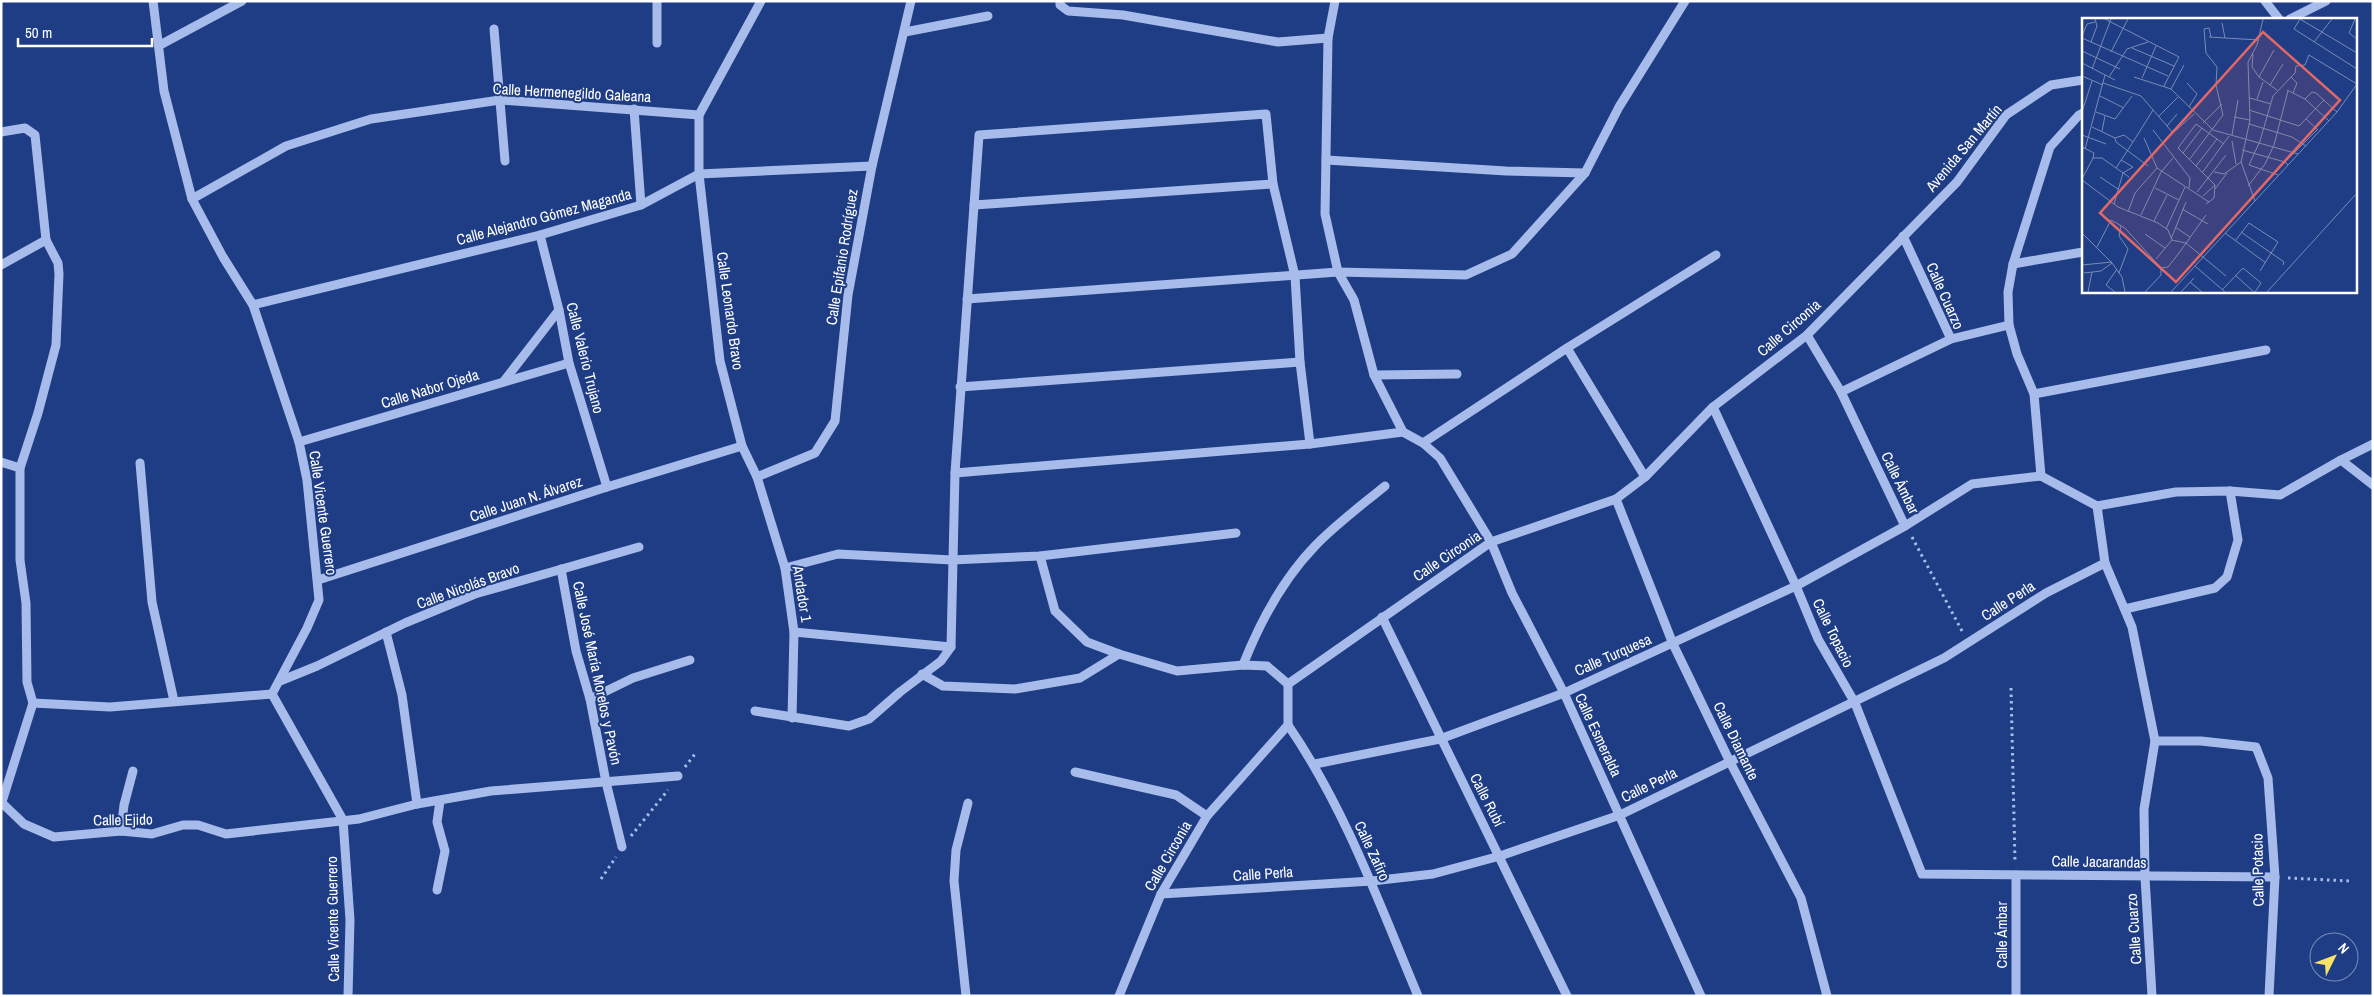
<svg xmlns="http://www.w3.org/2000/svg" width="2374" height="997" font-family="'Archivo Narrow',sans-serif">
<style>
.lines{fill:none;stroke-linecap:round;stroke-linejoin:round}
.path{stroke:#a7bcea;stroke-width:3;stroke-dasharray:2.5 4;stroke-linecap:butt}
.minor{stroke:#a7bcea;stroke-width:9}
.labels{text-anchor:middle;stroke-width:4;stroke-linejoin:round;paint-order:stroke}
.street-label{font-size:15px;fill:#fff;stroke:#1f3d85}
.inset-road{fill:none;stroke:#798bb6;stroke-width:1}
.view{fill:#e26868;fill-opacity:0.15;stroke:#e26868;stroke-width:2.5}
.inset-edge{fill:none;stroke:#fff;stroke-width:2.5}
</style>
<rect width="100%" height="100%" fill="#1f3d85"/>
<g class="lines">
<g class="path">
<polyline points="1912,537 1962,631"/>
<polyline points="2011,688 2015,862"/>
<polyline points="685,767 695,754"/>
<polyline points="631,836 668,790"/>
<polyline points="2288,878 2350,881"/>
<polyline points="601,879 616,857"/>
</g>
<g class="minor">
<polyline points="153,1 164,91 192,199 223,257 253,305 299,442 307,480 319,600 307,628 272,694 343,820 350,920 348,996"/>
<polyline points="657,1 657,43"/>
<polyline points="761,1 699,115 699,174 720,361 742,446 757,477 785,568 794,632 792,718"/>
<polyline points="1060,1 1060,5 1068,11 1123,15 1278,42 1328,38"/>
<polyline points="1335,1 1328,38 1325,214 1338,272 1354,300 1374,375 1403,432 1423,443 1440,458 1491,542 1512,593 1564,693 1701,996"/>
<polyline points="2265,1 2279,19"/>
<polyline points="2290,19 2326,1"/>
<polyline points="494,29 505,161"/>
<polyline points="905,32 988,16"/>
<polyline points="160,45 242,1"/>
<polyline points="634,109 641,205"/>
<polyline points="1,132 25,128 35,135 46,240 58,263 59,274 56,345 38,413 20,468 20,560 26,603 27,682 33,703 1,805"/>
<polyline points="1326,160 1506,171 1585,173"/>
<polyline points="192,199 286,146 371,119 500,100 699,115"/>
<polyline points="974,205 1273,184"/>
<polyline points="540,235 559,310 569,363 607,487"/>
<polyline points="1903,236 1951,339"/>
<polyline points="2013,264 2083,252"/>
<polyline points="1,265 46,240"/>
<polyline points="967,299 1338,272 1466,275 1512,254 1585,173 1619,107 1685,1"/>
<polyline points="253,305 540,235 641,205 699,174 872,166"/>
<polyline points="1807,335 1841,392 1905,526"/>
<polyline points="1567,348 1645,477"/>
<polyline points="1374,375 1457,374"/>
<polyline points="504,381 559,310"/>
<polyline points="960,387 1300,362"/>
<polyline points="1841,392 1951,339 2009,325"/>
<polyline points="2034,394 2266,350"/>
<polyline points="1713,407 1796,586 1818,639 1855,703 1922,874 2275,877"/>
<polyline points="299,442 569,363"/>
<polyline points="1423,443 1567,348 1716,255"/>
<polyline points="2341,460 2373,444"/>
<polyline points="1,462 20,468"/>
<polyline points="140,463 152,602 174,701"/>
<polyline points="955,473 1310,444 1403,432"/>
<polyline points="2041,476 2034,394 2017,354 2009,325 2008,292 2013,264 2050,147 2079,115 2083,113"/>
<polyline points="757,477 815,453 835,421 848,295 872,166 911,1"/>
<polyline points="1616,499 1673,644 1730,762 1801,898 1827,996"/>
<polyline points="2097,506 2105,563 2132,627 2155,741 2144,809 2145,877 2152,996"/>
<polyline points="1040,556 1055,611 1087,642 1119,654 1177,671 1243,665 1267,666 1288,684"/>
<polyline points="785,568 838,554 952,560 1040,556 1236,533"/>
<polyline points="561,569 576,651 590,699 606,782 622,847"/>
<polyline points="318,580 607,487 742,446"/>
<polyline points="2125,609 2215,588 2227,577 2238,540 2230,491"/>
<polyline points="1382,617 1567,996"/>
<polyline points="386,632 402,695 417,804"/>
<polyline points="794,632 951,647"/>
<path d="M1243,665C1260,622 1282,580 1315,546C1336,524 1362,505 1385,486"/>
<polyline points="922,674 943,686 1015,689 1080,678 1119,654"/>
<polyline points="280,681 317,666 405,623 475,594 639,547"/>
<polyline points="590,699 633,678 690,660"/>
<polyline points="33,703 110,707 272,694"/>
<polyline points="755,711 849,726 869,719 900,692 941,661 951,647 955,473 979,135 1266,114 1273,184 1295,276 1300,362 1310,444"/>
<path d="M1288,725C1345,808 1379,903 1418,996"/>
<polyline points="2155,741 2201,741 2256,747 2268,778 2275,877 2269,996"/>
<polyline points="1315,764 1440,739 1564,693 1796,586 1905,526 1972,484 2041,476 2097,506 2176,492 2230,491 2280,495 2341,460 2373,485"/>
<polyline points="1075,772 1176,795 1207,816"/>
<polyline points="2,803 24,824 54,837 121,831 152,834 183,825 198,825 226,834 359,819 417,804 491,791 678,776"/>
<polyline points="121,831 124,805 133,771"/>
<polyline points="2016,875 2016,996"/>
<polyline points="437,890 445,851 437,822 440,801"/>
<polyline points="1161,894 1372,881 1433,874 1500,856 1620,815 1944,658 2046,593 2105,563"/>
<polyline points="966,996 954,881 956,850 968,803"/>
<polyline points="1119,996 1161,894 1207,816 1288,725 1288,684 1491,542 1616,499 1645,477 1713,407 1807,335 1957,182 2006,115 2051,85 2083,80"/>
</g>
</g>
<g class="labels">
<g class="street-label">
<text transform="translate(572 93) rotate(3)" y="5">Calle Hermenegildo Galeana</text>
<text transform="translate(1964 148) rotate(-50)" y="5">Avenida San Martín</text>
<text transform="translate(544 217) rotate(-15)" y="5">Calle Alejandro Gómez Maganda</text>
<text transform="translate(842 257) rotate(-81)" y="5">Calle Epifanio Rodríguez</text>
<text transform="translate(1945 296) rotate(66)" y="5">Calle Cuarzo</text>
<text transform="translate(730 311) rotate(82)" y="5">Calle Leonardo Bravo</text>
<text transform="translate(1789 328) rotate(-41)" y="5">Calle Circonia</text>
<text transform="translate(585 358) rotate(76)" y="5">Calle Valerio Trujano</text>
<text transform="translate(430 389) rotate(-17)" y="5">Calle Nabor Ojeda</text>
<text transform="translate(1900 483) rotate(64)" y="5">Calle Ámbar</text>
<text transform="translate(526 499) rotate(-18)" y="5">Calle Juan N. Álvarez</text>
<text transform="translate(323 513) rotate(82)" y="5">Calle Vicente Guerrero</text>
<text transform="translate(1447 556) rotate(-34)" y="5">Calle Circonia</text>
<text transform="translate(468 586) rotate(-20)" y="5">Calle Nicolás Bravo</text>
<text transform="translate(802 594) rotate(81)" y="5">Andador 1</text>
<text transform="translate(2008 601) rotate(-33)" y="5">Calle Perla</text>
<text transform="translate(1833 633) rotate(64)" y="5">Calle Topacio</text>
<text transform="translate(1613 655) rotate(-24)" y="5">Calle Turquesa</text>
<text transform="translate(597 673) rotate(78)" y="5">Calle José María Morelos y Pavón</text>
<text transform="translate(1598 735) rotate(65)" y="5">Calle Esmeralda</text>
<text transform="translate(1736 741) rotate(64)" y="5">Calle Diamante</text>
<text transform="translate(1649 785) rotate(-26)" y="5">Calle Perla</text>
<text transform="translate(1487 800) rotate(63)" y="5">Calle Rubí</text>
<text transform="translate(123 820) rotate(-1)" y="5">Calle Ejido</text>
<text transform="translate(1372 851) rotate(65)" y="5">Calle Zafiro</text>
<text transform="translate(1168 856) rotate(-60)" y="5">Calle Circonia</text>
<text transform="translate(2099 862) rotate(1)" y="5">Calle Jacarandas</text>
<text transform="translate(2258 870) rotate(-91)" y="5">Calle Potacio</text>
<text transform="translate(1263 874) rotate(-4)" y="5">Calle Perla</text>
<text transform="translate(333 919) rotate(-91)" y="5">Calle Vicente Guerrero</text>
<text transform="translate(2134 929) rotate(-94)" y="5">Calle Cuarzo</text>
<text transform="translate(2002 935) rotate(-90)" y="5">Calle Ámbar</text>
</g>
</g>
<g transform="translate(2082 18)">
<rect width="275" height="275" fill="#1f3d85"/>
<path class="inset-road" d="M23,1L97,39L82,68M218,1L212,11L275,51M218,1L275,35M273,1L267,15L275,21M140,5L143,20M0,18L5,6L13,4M127,19L177,22M0,20L86,58M9,24L15,8L13,1M232,24L250,1M50,30L92,48M0,33L38,51M29,34L46,1M171,36L170,49L177,59L195,72M0,45L33,62M10,51L29,1M0,58L21,67M27,59L45,31L66,24M52,59L89,71L131,112L216,136M177,59L192,32M209,59L215,65L211,75M60,60L74,28M21,65L59,78L91,115L112,96M105,65L115,76L107,89M188,67L201,46M89,71L102,47M205,72L223,81L247,103M18,78L42,90M168,80L189,86M175,81L181,64M223,81L230,74L234,75L255,94M167,92L217,108L242,82M0,94L10,63M14,94L33,101L50,78M77,98L96,79M152,99L168,102M224,101L236,112M121,105L140,86M167,106L210,119L224,128M85,108L95,96M10,109L33,120L34,124L66,148M71,112L108,160L107,170M20,113L23,98M0,117L24,126M150,117L156,82M33,120L42,117L51,124L34,150L47,159M62,120L75,150L127,184M150,123L154,146M51,124L71,92M0,129L12,135L11,140H20L34,150M3,131L23,57M160,132L203,144M101,135L120,110M107,142L141,97L134,67L135,49L124,35L122,11L127,10L129,19M167,147L178,123L191,78L213,55L214,48L223,47L227,37L275,66M167,147L196,157M206,147L203,144L235,112M114,148L135,121M132,154L142,156L159,144M120,155L147,118M18,159L36,171M0,161L11,140M0,162L36,189L76,205L86,212L90,222L104,225L144,258M166,168L183,146L192,127L206,73M73,170L97,182M133,171L145,155M115,174L144,137M121,178L133,167M173,183L159,144L168,102L166,44L175,27L181,1M32,186L41,155L51,149L39,142M124,186L132,180L133,167L96,130L114,106L142,126M100,191L126,206M46,194L53,175L75,150M59,197L79,154L91,140M72,203L85,177M93,209L108,219M84,211L103,169M159,214L202,244L201,247M0,215L30,245L40,259L43,274M143,215L184,245M63,216L83,230M89,221L104,184M153,223L167,205L196,224L178,253M15,229L29,202L43,210L79,250V257L63,274M74,241L90,222M0,247L30,244M113,248L143,274M79,250L86,249L97,235L124,197M2,255L19,253L30,245M37,255L46,231L37,218L39,208M153,257L172,274M108,264L120,274M140,272L161,250L179,265L173,274M6,274L10,254M33,274L24,267L35,251M89,274L255,94L275,66M99,274L112,260M185,274L275,175"/>
<path class="view" d="M181,14L258,82L94,264L18,195Z"/>
<rect width="275" height="275" class="inset-edge"/>
</g>
<rect width="2374" height="997" fill="none" stroke="#ffffff" stroke-width="5"/>
<g transform="translate(2334 957) rotate(48)"><circle r="24" fill="#1f3d85" stroke="#798bb6"/>
<path d="M0-4L9 19L0 12L-9 19Z" fill="#f8e367"/>
<text y="-8" font-size="14" font-weight="bold" text-anchor="middle" fill="#ffffff">N</text>
</g>
<path d="M18 38v8h134v-8" fill="none" stroke="#ffffff" stroke-width="2.5"/>
<text x="25" y="38" font-size="15" fill="#ffffff" stroke="#1f3d85" stroke-width="4" paint-order="stroke">50 m</text>
</svg>
